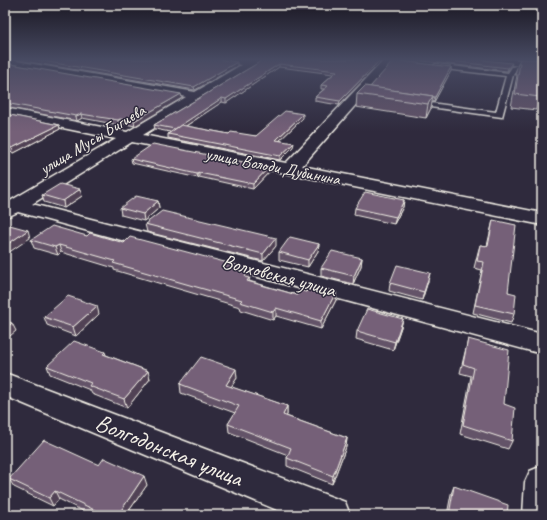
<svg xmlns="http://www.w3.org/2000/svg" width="547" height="520" font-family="Caveat,sans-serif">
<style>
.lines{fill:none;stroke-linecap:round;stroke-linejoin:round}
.service-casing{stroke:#f4f1e8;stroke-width:3}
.minor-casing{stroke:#f4f1e8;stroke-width:3}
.service{fill:#2f2a3d;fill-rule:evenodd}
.minor{fill:#2f2a3d;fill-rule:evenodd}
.wall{fill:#645367;stroke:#f4f1e8}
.shaded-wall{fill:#514354;stroke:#f4f1e8}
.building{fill:#746078;stroke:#f4f1e8}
.labels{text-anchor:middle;stroke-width:3;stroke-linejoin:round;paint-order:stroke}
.far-street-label{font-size:17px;fill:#f4f1e8;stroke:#2f2a3d}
.street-label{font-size:20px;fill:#f4f1e8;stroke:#2f2a3d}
.near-street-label{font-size:24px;fill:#f4f1e8;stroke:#2f2a3d}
</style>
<rect width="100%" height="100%" fill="#2f2a3d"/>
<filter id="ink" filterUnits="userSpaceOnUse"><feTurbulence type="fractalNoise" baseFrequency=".025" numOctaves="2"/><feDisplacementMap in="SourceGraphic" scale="8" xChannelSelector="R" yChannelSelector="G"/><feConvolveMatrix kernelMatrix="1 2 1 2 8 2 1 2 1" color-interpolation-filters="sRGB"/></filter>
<g filter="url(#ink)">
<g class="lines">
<defs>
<polygon id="service" points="529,62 532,64 531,65 516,69 513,75 502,117 416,105 412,103 416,101 496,112 506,76 436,68 433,66 436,64 508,73 512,67"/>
<g id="minor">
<polygon points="5,59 195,92 241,65 218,61 217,59 263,59 257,65 143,135 286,163 385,59 396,59 302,166 542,213 542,225 132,142 32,204 542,334 542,354 18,212 9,216 5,215 5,204 116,139 5,116 5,108 127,132 186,97 5,65"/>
<polygon points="478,59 512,59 542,62 542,68 483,62"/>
<polygon points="5,373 345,502 350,515 289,515 5,396"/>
<polygon points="542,466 542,515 523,515 525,482 530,471"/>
</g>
</defs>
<use href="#service" class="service-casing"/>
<use href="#minor" class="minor-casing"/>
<use href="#service" class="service"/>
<use href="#minor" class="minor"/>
</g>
<g class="wall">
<polygon points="12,59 217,59 237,66 195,90"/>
<polygon points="384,59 339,105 315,101 315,97 324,89 321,89 321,85 333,74 279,67 226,103 222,102 186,126 229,134 256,136 303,118 280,140 293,147 280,160 168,138 168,134 170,132 155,129 154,125 258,63"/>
<polygon points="406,59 481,59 484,60 511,66 507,71"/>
<polygon points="521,59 540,97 536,110 511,107 517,75 515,75 518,63"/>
<polygon points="5,63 182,98 135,126 121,123 119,125 82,118 77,121 5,107"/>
<polygon points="451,67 451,71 434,102 432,102 431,108 426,118 356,107 357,94 370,87"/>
<polygon points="5,114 59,125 60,129 14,153 5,151"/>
<polygon points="131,159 269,167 270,171 253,189 199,177 198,178 132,163"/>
<polygon points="42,195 82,196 64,208 44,202"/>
<polygon points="404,200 403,207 394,224 354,215 355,208"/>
<polygon points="158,201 159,208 144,221 121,215 120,208"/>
<polygon points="493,220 508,292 514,314 511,323 473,313 482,270 474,268 478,252 480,245 487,246"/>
<polygon points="145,224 276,246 263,261 147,232"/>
<polygon points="87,236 251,277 249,279 249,281 297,295 306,292 336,292 336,300 321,329 276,316 273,320 241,310 240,307 114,270 114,268 61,252 58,255 34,248 31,240"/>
<polygon points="319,244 318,251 308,267 279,260 279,252"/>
<polygon points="362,258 361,266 353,284 321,276 321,268"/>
<polygon points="428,281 422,300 389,291 390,283"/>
<polygon points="99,314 76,336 47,325 44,317"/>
<polygon points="403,319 401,327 393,350 356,339 357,331"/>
<polygon points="468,339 504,404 512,441 508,449 460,434 471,376 460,373 466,348"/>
<polygon points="105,352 106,355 148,371 150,379 127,408 92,394 90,390 50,374 47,366"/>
<polygon points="237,378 231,387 287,406 287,415 286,416 347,438 346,447 332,484 287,466 287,458 288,455 229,432 228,424 235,413 181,393 180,384"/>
<polygon points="99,465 147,485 126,515 91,515 59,499 53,506 14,487 9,479"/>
<polygon points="454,486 507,515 447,515 451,494"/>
</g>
<g class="shaded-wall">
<polygon points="381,59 384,59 339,105 340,101"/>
<polygon points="237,62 237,66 195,90 194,87"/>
<polygon points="512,63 511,66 507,71 508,68"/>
<polygon points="279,64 279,67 226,103 226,99"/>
<polygon points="451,67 451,71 434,102 435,97"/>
<polygon points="181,94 182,98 135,126 134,121"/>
<polygon points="433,96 431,108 426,118 428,104"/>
<polygon points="222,98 222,102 175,133 175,129"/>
<polygon points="81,114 82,118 77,121 76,116"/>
<polygon points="303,114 303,118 276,144 276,140"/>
<polygon points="120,119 121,123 119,125 118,120"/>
<polygon points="59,125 60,129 14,153 12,148"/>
<polygon points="294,143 293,147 280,160 280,156"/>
<polygon points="269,167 270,171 253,189 253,184"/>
<polygon points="199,173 199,177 198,178 197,174"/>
<polygon points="80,189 82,196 64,208 63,201"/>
<polygon points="404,200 403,207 394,224 396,217"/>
<polygon points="158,201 159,208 144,221 143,214"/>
<polygon points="28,230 30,238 5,255 5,246"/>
<polygon points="276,238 276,246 263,261 263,254"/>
<polygon points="319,244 318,251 308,267 308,260"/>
<polygon points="59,245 61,252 58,255 55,247"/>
<polygon points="362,258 361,266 353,284 354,276"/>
<polygon points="251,269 251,277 249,279 250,286 245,277"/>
<polygon points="430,273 428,281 422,300 424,292"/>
<polygon points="336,292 336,300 321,329 321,321"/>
<polygon points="97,306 99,314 76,336 73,327"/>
<polygon points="276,308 276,316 273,320 273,312"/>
<polygon points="403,319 401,327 393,350 395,342"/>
<polygon points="12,323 16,331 5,340 5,329"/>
<polygon points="236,369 237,378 227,393 226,385"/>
<polygon points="148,371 150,379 127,408 124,399"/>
<polygon points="287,406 287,415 283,424 283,415"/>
<polygon points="347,438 346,447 332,484 333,476"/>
<polygon points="144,476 147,485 126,515 118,515"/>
<polygon points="55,491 59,499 53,506 49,498"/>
</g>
<g class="building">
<polygon points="31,59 217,59 237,62 194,87"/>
<polygon points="262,59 381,59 340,101 315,97 328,86 321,85 337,71 279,64 226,99 222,98 175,129 154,125 258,63"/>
<polygon points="434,59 481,59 484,60 512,63 508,68"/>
<polygon points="520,59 542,59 540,97 515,94 520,63 518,63"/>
<polygon points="394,60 451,67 435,97 433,97 433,96 370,87"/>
<polygon points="5,63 181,94 134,121 120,119 118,120 81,114 76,116 5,103"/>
<polygon points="365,86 433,96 428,104 357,94"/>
<polygon points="285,111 303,114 276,140 294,143 280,156 168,134 181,125 229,134 231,132 256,136"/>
<polygon points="5,114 59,125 12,148 5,146"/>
<polygon points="153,144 269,167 253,184 199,173 197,174 131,159"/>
<polygon points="60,184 80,189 63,201 42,195"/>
<polygon points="365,192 404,200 396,217 355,208"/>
<polygon points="136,196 158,201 143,214 120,208"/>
<polygon points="162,211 276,238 263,254 145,224"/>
<polygon points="493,220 516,225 508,292 516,294 514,314 475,305 484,262 477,261 480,245 488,246"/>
<polygon points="5,224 6,224 28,230 5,246"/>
<polygon points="52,226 87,236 90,233 124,243 130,237 251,269 245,277 249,278 247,281 297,295 299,290 306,292 311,285 336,292 321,321 276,308 273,312 240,302 242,300 113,263 115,261 59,245 55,247 31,240"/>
<polygon points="290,237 319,244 308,260 279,252"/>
<polygon points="332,251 362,258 354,276 321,268"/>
<polygon points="397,265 430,273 424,292 390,283"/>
<polygon points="68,296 97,306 73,327 44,317"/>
<polygon points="367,309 403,319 395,342 357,331"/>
<polygon points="5,320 12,323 5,329"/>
<polygon points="468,339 509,350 504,404 515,408 512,441 463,425 474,368 463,364"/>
<polygon points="74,341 105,352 103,354 148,371 124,399 89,386 91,383 47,366"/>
<polygon points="201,357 236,369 226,385 287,406 283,415 347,438 333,476 287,458 291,448 228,424 239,406 180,384"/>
<polygon points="44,440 99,465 104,458 144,476 118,515 105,515 55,491 49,498 9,479"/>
<polygon points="454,486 508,505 507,515 449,515"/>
</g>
</g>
<linearGradient id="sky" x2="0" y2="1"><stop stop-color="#1a1722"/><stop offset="0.45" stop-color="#474a62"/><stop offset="1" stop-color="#474a62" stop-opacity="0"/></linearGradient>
<rect width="547" height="132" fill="url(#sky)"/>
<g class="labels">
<g class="far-street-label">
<text transform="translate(92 139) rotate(-31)" y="6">улица Мусы Бигиева</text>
<text transform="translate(273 166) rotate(11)" y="6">улица Володи Дубинина</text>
</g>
<g class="street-label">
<text transform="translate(279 275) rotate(15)" y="7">Волховская улица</text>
</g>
<g class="near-street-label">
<text transform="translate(169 450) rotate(22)" y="8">Волгодонская улица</text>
</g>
</g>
<rect width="547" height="520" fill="none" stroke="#2f2a3d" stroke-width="20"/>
<rect x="10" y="10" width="527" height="500" fill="none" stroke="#f4f1e8" stroke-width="1.5" filter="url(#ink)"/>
</svg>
